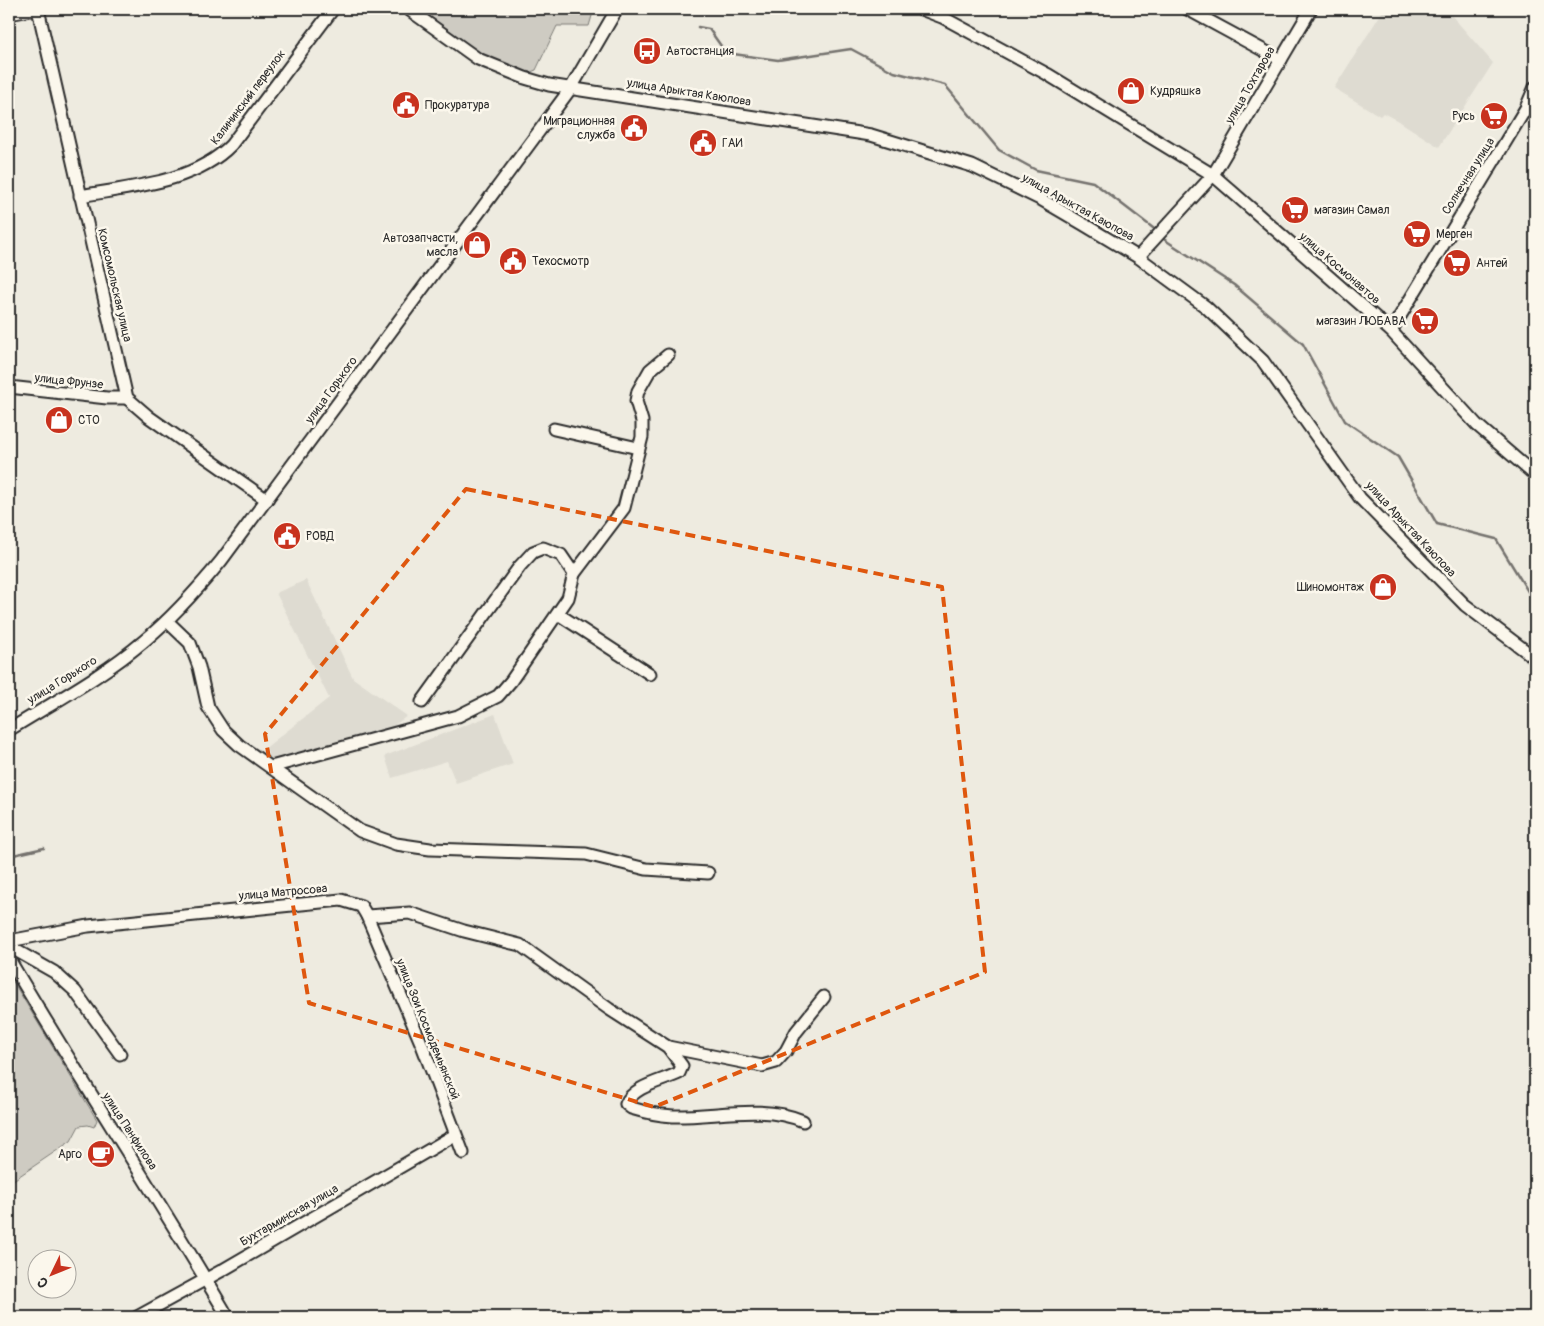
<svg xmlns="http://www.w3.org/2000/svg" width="1544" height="1326" font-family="Pangolin,sans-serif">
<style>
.built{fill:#dedbd1}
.green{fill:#cecbc2;stroke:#7c7b76}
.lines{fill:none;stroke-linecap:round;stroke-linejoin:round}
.stream{stroke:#74726e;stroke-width:2.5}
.minor-casing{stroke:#2b2b2b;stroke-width:15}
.minor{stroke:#fbf7ec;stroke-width:11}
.marked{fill:none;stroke:#df570e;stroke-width:4;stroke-dasharray:10 6;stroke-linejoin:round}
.labels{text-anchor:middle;stroke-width:5;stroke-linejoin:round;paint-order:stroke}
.poi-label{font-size:12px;fill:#2b2b2b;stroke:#fbf7ec;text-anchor:start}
.street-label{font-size:12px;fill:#2b2b2b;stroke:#fbf7ec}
</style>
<rect width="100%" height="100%" fill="#eeebe0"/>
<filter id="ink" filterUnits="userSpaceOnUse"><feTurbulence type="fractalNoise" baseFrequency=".02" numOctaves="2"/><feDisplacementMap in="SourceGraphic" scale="10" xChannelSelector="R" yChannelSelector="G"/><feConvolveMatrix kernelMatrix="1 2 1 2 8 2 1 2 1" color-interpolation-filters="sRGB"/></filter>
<g filter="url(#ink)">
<g class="built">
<polygon points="1384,9 1446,9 1493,63 1439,147 1402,123 1383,113 1380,116 1334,88"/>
<polygon points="306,580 353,678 407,716 385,732 273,764 264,749 329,698 276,593"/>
<polygon points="495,714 513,764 456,783 447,761 392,778 385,756"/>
</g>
<g class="green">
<polygon points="414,9 594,9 589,26 557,26 536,70 528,73 491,61"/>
<polygon points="9,975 97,1120 94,1127 88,1125 79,1126 71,1141 9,1183"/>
</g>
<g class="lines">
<g class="stream">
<polyline points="698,27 709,29 726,53 778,60 851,49 894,72 945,85 999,150 1036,170 1093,182 1153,228"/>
<polyline points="1165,240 1234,285 1303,344 1345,421 1398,457 1437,524 1496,539 1535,603"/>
<polyline points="9,856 44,848"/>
</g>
<defs>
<g id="minor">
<polyline points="38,9 127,398 149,417 267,500"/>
<polyline points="408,9 478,59 525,78 549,85 871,135 972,166 1042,200 1083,224 1138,257 1206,307 1263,361 1360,498 1465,605 1535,658"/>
<polyline points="921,9 942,17 1047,74 1213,175 1391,331 1477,425 1535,475"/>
<polyline points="1187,9 1281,60"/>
<polyline points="9,14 36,9"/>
<path d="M80,196C130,187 194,183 231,145L333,9"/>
<polyline points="1138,257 1213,175 1311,9"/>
<polyline points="1391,331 1526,108 1535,87"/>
<polyline points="9,387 107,398 127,398"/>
<polyline points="554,429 638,448"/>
<polyline points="574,574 624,508 642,437 642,421 636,401 638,391 650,370 668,355"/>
<polyline points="558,614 650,674"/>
<polyline points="167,621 190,643 199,667 208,707 223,730 239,745 360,831 396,844 430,849 586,854 646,869 708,873"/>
<path d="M9,730C54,702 103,676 144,641C173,617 197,590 221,561L571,88L617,9"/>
<polyline points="271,767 458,716 498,696 511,681 568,598 574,574 561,555 543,548 533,552 520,566 422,702"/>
<polyline points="367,916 422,1045 463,1153"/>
<path d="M9,941L88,926L341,900L361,906L367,916L410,913L464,931L520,945L609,1009L668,1047L682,1066L679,1073C663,1081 633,1086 626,1104L631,1108C644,1112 659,1115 673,1116C715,1117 763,1104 803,1121"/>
<polyline points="9,949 17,951 54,972 75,991 120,1054"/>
<path d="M9,959C80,1080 157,1196 228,1317"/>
<polyline points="668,1047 762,1066 776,1062 786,1051 796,1032 824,997"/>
<polyline points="137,1317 221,1271 455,1135"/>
</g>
</defs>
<use href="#minor" class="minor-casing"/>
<use href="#minor" class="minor"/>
</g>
</g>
<path class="marked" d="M466,489L942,587L985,972L654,1107L309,1003L265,734Z"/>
<defs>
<symbol id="bus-disc" viewBox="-11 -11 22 22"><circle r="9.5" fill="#c8321e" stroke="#fbf7ec"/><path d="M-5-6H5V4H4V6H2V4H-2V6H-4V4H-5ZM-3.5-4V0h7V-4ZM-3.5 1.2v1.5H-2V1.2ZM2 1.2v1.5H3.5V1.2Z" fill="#fff"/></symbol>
<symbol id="shop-disc" viewBox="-11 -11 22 22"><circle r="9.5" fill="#c8321e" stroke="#fbf7ec"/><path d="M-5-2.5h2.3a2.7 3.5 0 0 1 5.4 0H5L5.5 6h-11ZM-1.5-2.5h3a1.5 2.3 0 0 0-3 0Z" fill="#fff"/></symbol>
<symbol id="civic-disc" viewBox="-11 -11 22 22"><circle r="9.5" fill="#c8321e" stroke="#fbf7ec"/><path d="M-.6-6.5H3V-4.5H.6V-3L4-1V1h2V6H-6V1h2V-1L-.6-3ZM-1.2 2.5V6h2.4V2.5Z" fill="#fff"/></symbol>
<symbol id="supermarket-disc" viewBox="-11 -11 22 22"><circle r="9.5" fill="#c8321e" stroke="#fbf7ec"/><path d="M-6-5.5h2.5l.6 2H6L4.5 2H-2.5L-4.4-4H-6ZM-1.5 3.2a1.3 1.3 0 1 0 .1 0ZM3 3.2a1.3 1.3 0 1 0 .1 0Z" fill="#fff"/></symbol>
<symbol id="cafe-disc" viewBox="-11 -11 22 22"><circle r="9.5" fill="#c8321e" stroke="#fbf7ec"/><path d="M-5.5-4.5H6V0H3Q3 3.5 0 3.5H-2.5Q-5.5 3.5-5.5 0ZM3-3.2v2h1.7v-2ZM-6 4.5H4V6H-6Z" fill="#fff"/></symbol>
</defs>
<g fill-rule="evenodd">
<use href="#bus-disc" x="631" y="35" width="32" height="32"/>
<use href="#shop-disc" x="1115" y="75" width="32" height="32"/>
<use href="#civic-disc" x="390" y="89" width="32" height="32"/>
<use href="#supermarket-disc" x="1478" y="100" width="32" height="32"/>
<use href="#civic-disc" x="618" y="112" width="32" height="32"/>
<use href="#civic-disc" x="687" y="127" width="32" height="32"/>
<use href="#supermarket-disc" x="1279" y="194" width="32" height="32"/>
<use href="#supermarket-disc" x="1401" y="218" width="32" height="32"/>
<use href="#shop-disc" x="461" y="229" width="32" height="32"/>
<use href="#civic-disc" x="497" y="245" width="32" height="32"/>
<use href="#supermarket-disc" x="1441" y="247" width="32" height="32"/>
<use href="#supermarket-disc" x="1409" y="305" width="32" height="32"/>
<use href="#shop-disc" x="43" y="404" width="32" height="32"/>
<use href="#civic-disc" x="271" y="520" width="32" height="32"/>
<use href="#shop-disc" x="1367" y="571" width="32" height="32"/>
<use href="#cafe-disc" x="85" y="1138" width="32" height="32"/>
</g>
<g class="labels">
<g class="poi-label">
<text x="666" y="55">Автостанция</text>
<text x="1150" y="95">Кудряшка</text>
<text x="425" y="109">Прокуратура</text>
<text x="1475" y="120" text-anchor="end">Русь</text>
<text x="615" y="125" text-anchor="end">Миграционная<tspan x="615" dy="14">служба</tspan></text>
<text x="722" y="147">ГАИ</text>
<text x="1314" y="214">магазин Самал</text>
<text x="1436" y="238">Мерген</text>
<text x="458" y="242" text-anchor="end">Автозапчасти,<tspan x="458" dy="14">масла</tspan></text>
<text x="532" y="265">Техосмотр</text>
<text x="1476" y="267">Антей</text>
<text x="1406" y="325" text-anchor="end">магазин ЛЮБАВА</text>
<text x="78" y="424">СТО</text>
<text x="306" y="540">РОВД</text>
<text x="1364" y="591" text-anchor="end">Шиномонтаж</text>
<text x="82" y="1158" text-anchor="end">Арго</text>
</g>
<g class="street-label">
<text transform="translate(1250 85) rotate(-60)" y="4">улица Тохтарова</text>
<text transform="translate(689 92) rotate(9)" y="4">улица Арыктая Каюпова</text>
<text transform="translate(248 97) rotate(-53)" y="4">Калининский переулок</text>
<text transform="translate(1468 176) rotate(-58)" y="4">Солнечная улица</text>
<text transform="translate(1078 207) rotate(29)" y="4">улица Арыктая Каюпова</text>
<text transform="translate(1340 268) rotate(41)" y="4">улица Космонавтов</text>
<text transform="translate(115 285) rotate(77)" y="4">Комсомольская улица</text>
<text transform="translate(69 381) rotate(6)" y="4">улица Фрунзе</text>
<text transform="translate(331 390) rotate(-54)" y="4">улица Горького</text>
<text transform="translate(1411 529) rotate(47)" y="4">улица Арыктая Каюпова</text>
<text transform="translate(62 680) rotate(-32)" y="4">улица Горького</text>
<text transform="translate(283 892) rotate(-5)" y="4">улица Матросова</text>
<text transform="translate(428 1029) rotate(68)" y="4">улица Зои Космодемьянской</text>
<text transform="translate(130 1131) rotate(57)" y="4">улица Панфилова</text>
<text transform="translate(289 1215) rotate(-30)" y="4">Бухтарминская улица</text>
</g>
</g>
<rect width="1544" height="1326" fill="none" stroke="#fbf7ec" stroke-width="30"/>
<rect x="15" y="15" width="1514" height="1296" fill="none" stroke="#2b2b2b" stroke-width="2" filter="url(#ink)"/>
<g transform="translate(52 1274) rotate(227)"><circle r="24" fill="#fbf7ec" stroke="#a8a59f"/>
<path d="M0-4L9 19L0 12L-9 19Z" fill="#c8321e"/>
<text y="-8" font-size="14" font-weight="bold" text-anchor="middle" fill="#2b2b2b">С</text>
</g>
</svg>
